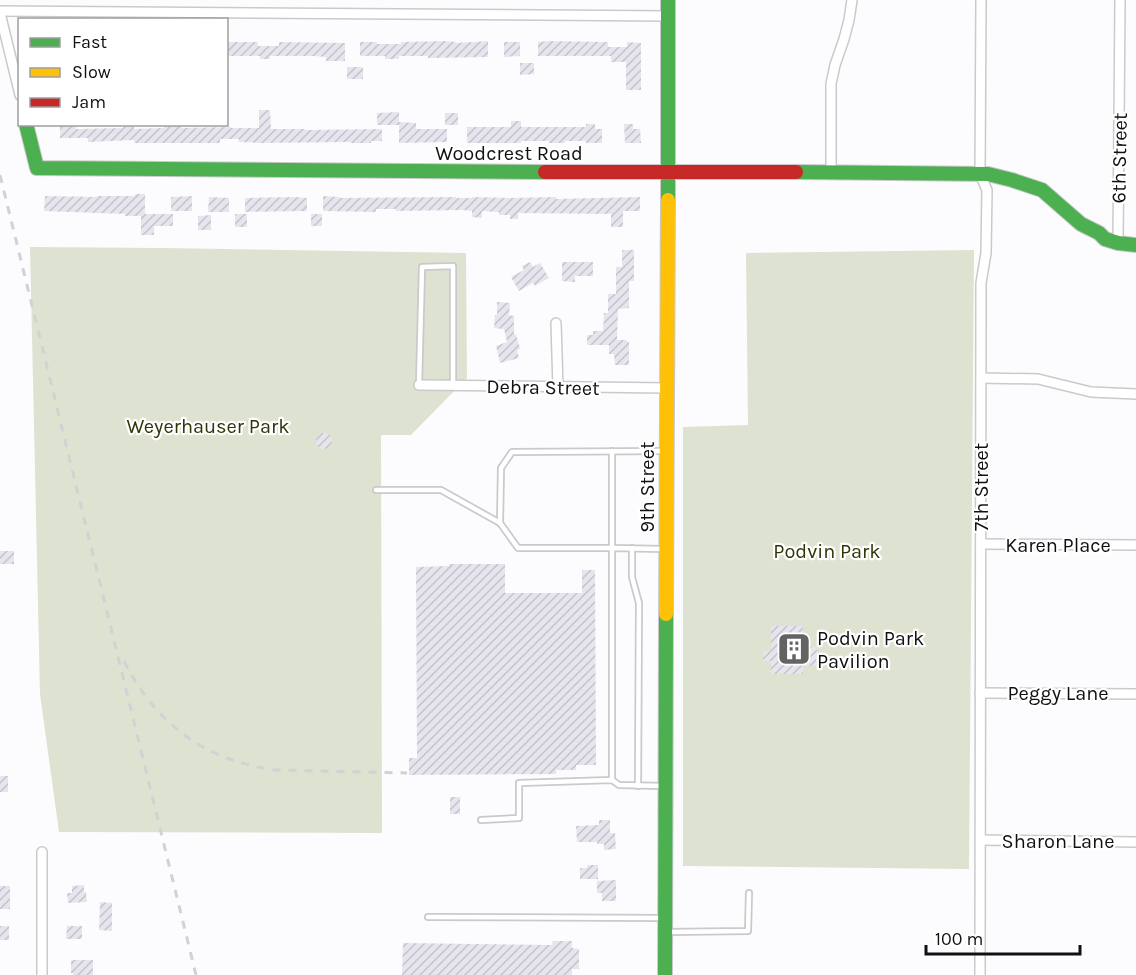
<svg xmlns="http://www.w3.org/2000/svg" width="1136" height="975" font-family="Karla,sans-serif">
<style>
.green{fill:#dee2d0}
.building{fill:url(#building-hatch)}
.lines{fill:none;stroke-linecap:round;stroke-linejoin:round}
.lane-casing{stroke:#cacacc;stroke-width:8}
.street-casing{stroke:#cacacc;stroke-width:12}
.fast-casing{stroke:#cacacc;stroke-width:16}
.slow-casing{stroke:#cacacc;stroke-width:16}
.jam-casing{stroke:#cacacc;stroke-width:16}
.lane{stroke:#fff;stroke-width:4.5}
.street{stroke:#fff;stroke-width:9}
.fast{stroke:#4caf50;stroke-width:14}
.slow{stroke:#ffc107;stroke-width:14}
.jam{stroke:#c62828;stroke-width:14}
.rail{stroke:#d2d2d4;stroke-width:3;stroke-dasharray:8 8;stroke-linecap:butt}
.labels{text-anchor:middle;stroke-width:4.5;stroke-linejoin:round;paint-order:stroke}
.street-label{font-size:20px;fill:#101011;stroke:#fff}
.park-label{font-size:20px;fill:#2f3505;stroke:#fff}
.poi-label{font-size:20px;fill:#101011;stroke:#fff;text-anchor:start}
</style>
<defs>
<pattern id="building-hatch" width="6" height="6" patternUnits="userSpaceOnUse" patternTransform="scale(1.5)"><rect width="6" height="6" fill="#e6e5ee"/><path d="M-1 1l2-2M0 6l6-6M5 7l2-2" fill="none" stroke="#c4c3cb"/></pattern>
</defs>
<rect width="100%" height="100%" fill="#fcfcfe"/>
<g class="green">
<polygon points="30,247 163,248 466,253 467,378 411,435 381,435 382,833 59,832 40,694"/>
<polygon points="974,250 969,869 683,866 683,427 748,425 746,253"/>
</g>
<g class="building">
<polygon points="444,41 456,42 456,43 488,41 488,57 428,58 428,56 399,56 399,59 385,59 385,56 360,56 360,42 377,42 377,44 401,44 401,42"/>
<polygon points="548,41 608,42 608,47 627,47 627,42 641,43 641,90 626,90 626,62 611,62 611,56 538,56 538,42"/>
<polygon points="226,42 258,42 258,46 279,46 279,42 345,43 345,61 326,61 326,57 314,56 270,56 270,59 260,59 260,56 226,56"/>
<polygon points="504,42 520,42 520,56 504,57"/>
<polygon points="520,63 534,63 534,74 520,75"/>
<rect x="347" y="67" width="16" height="12"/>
<polygon points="259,110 270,110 271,129 305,129 305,130 382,129 382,141 371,141 371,143 351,143 351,142 260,143 239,142 239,139 220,139 220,143 134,143 134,140 88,142 88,138 60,138 60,124 76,124 76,129 123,128 123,127 134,126 134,129 164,128 164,126 182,126 182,128 231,127 231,128 259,128"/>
<polygon points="399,112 399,125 377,125 377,113"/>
<rect x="445" y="113" width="13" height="12"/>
<polygon points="511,121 521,121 521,127 586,127 586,124 595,124 595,129 602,129 602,143 586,143 586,141 565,141 565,143 549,143 549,141 521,141 521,143 467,143 467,127 511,127"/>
<polygon points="399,122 416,123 416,129 447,129 447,142 399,143"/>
<polygon points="624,124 633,124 633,129 640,129 641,143 625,143"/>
<polygon points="135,194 145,194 145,214 173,214 173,226 154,226 154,235 141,235 141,216 125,216 125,214 44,211 45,196 97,197 97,196 135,196"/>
<polygon points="192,196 192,211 171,211 171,197"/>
<polygon points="323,196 339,197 339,198 456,197 456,198 472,198 472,197 510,198 556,197 556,199 640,197 640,211 623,211 623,227 611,227 611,214 518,213 518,219 510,219 510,215 499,215 499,212 482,211 482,218 472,217 472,211 463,210 396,211 396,209 376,209 376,212 323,211"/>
<polygon points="209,197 229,198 229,212 208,212"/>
<polygon points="296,197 307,198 307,211 245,212 245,198"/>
<rect x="235" y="214" width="12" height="13"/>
<rect x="311" y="214" width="11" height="12"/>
<polygon points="211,215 211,230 198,230 198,216"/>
<polygon points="622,250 634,250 634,281 629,281 629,308 618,309 617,340 627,340 627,342 629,342 629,365 615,365 614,354 609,354 609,345 587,345 587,335 593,335 593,331 603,331 604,313 608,313 608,294 616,294 616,267 622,267"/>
<polygon points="530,262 533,267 540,263 549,278 535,286 533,283 519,291 511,277 524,270 522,266"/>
<polygon points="562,262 593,262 593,276 575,276 575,282 562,281"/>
<polygon points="497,302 510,303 509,315 514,316 514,335 516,334 520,349 517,350 519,358 500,363 496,346 507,342 504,329 494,328 495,315 497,315"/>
<circle cx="324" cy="441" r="8"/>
<rect x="0" y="551" width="14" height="13"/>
<polygon points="449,564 505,564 505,593 582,593 582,570 595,570 596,765 576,765 576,770 556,770 556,774 409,775 409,758 417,758 416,567 449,566"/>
<polygon points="771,626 803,626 803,647 817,647 816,666 803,666 803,674 771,674 771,661 763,661 763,651 771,651"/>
<rect x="0" y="776" width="8" height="16"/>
<rect x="450" y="797" width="10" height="17"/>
<polygon points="599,820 610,820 610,833 615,833 616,849 604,850 604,844 597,844 597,842 577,842 576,826 599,825"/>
<polygon points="587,865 598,865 598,879 580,879 580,868 587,868"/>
<polygon points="616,880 616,901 602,901 602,893 597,893 597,881"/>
<polygon points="84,885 84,892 86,892 87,902 68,903 67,893 72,893 72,886"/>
<rect x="0" y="886" width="10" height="23"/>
<polygon points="100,902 112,903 112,931 99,930"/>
<rect x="0" y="926" width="9" height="14"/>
<polygon points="67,926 82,926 82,939 66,939"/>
<polygon points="553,941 572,941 572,948 579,949 579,969 572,969 572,975 402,975 403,943 552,945"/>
<polygon points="71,960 93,960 93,975 73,975 73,973 71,973"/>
</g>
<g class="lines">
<defs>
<g id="lane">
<polyline points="419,384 422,267 453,266 453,385"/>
<polyline points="376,490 441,490 500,523 518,548 612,548 612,451"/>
<polyline points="500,523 501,468 512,452 665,451"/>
<polyline points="632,548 632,577 639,603 638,786"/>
<polyline points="612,780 612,548 663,549"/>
<polyline points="481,820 519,818 519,783 612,780 619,785 663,786"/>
<polyline points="428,917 663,918"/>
<polyline points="668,932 748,931 749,893"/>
</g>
<g id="street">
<polyline points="0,11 667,16"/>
<polyline points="0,13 20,95"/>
<polyline points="831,172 831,84 835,65 844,39 849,20 852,0"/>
<polyline points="1118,243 1120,0"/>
<polyline points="556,323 558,387"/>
<polyline points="981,378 1038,379 1091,392 1136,394"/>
<polyline points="419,385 667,388"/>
<polyline points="981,544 1136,545"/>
<polyline points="980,693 1136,694"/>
<polyline points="980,840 1136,842"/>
<polyline points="42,975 42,852"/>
<polyline points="980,975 981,283 986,253 987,190 980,174 981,0"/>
</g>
<g id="fast">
<polyline points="26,124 37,168 545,172"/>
<polyline points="796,172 988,174 1012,180 1042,190 1081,224 1099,233 1105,239 1118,243 1136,245"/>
<polyline points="668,200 668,0"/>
<polyline points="665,975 666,614"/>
</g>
<polyline id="slow" points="666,614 668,200"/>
<polyline id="jam" points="545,172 796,172"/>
</defs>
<use href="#lane" class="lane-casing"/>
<use href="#street" class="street-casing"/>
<use href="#fast" class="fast-casing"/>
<use href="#slow" class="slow-casing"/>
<use href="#jam" class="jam-casing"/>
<use href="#lane" class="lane"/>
<use href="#street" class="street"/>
<use href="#fast" class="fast"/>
<use href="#slow" class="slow"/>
<use href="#jam" class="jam"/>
<g class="rail">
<polyline points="0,175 196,975"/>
<path d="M124,661C156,724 205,761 276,770L407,773"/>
</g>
</g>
<defs>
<symbol id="building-square" viewBox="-11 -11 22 22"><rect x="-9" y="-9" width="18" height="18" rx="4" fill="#636364" stroke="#fff"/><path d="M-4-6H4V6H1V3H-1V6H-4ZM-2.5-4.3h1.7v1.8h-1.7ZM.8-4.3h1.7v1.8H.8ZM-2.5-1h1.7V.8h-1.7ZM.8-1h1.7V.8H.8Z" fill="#fff"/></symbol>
</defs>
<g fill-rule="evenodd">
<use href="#building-square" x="775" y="630" width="38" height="38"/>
</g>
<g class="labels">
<g class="street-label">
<text x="509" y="160">Woodcrest Road</text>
<text transform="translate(1119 158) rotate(-89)" y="7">6th Street</text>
<text transform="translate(543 387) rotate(1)" y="7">Debra Street</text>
<text transform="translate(647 487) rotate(-90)" y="7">9th Street</text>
<text transform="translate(981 487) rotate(-90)" y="7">7th Street</text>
<text x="1058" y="552">Karen Place</text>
<text x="1058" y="700">Peggy Lane</text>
<text x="1058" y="848">Sharon Lane</text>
</g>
<g class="park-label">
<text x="208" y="433">Weyerhauser Park</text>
<text x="827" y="558">Podvin Park</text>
</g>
<g class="poi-label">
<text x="817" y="645">Podvin Park<tspan x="817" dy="23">Pavilion</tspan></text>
</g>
</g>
<rect x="18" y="18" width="210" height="108" fill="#ffffff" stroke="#9f9fa0" stroke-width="1.5"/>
<rect x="30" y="38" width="30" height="9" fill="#4caf50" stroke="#9f9fa0" stroke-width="1.5"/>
<text x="72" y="48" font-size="18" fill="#101011">Fast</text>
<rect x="30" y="68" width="30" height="9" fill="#ffc107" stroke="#9f9fa0" stroke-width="1.5"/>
<text x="72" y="78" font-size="18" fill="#101011">Slow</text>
<rect x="30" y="98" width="30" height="9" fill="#c62828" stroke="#9f9fa0" stroke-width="1.5"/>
<text x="72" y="108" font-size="18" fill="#101011">Jam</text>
<path d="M926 945v9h154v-9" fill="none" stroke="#101011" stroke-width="3"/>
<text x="935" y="945" font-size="18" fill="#101011" stroke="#ffffff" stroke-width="4.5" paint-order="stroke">100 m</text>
</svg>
